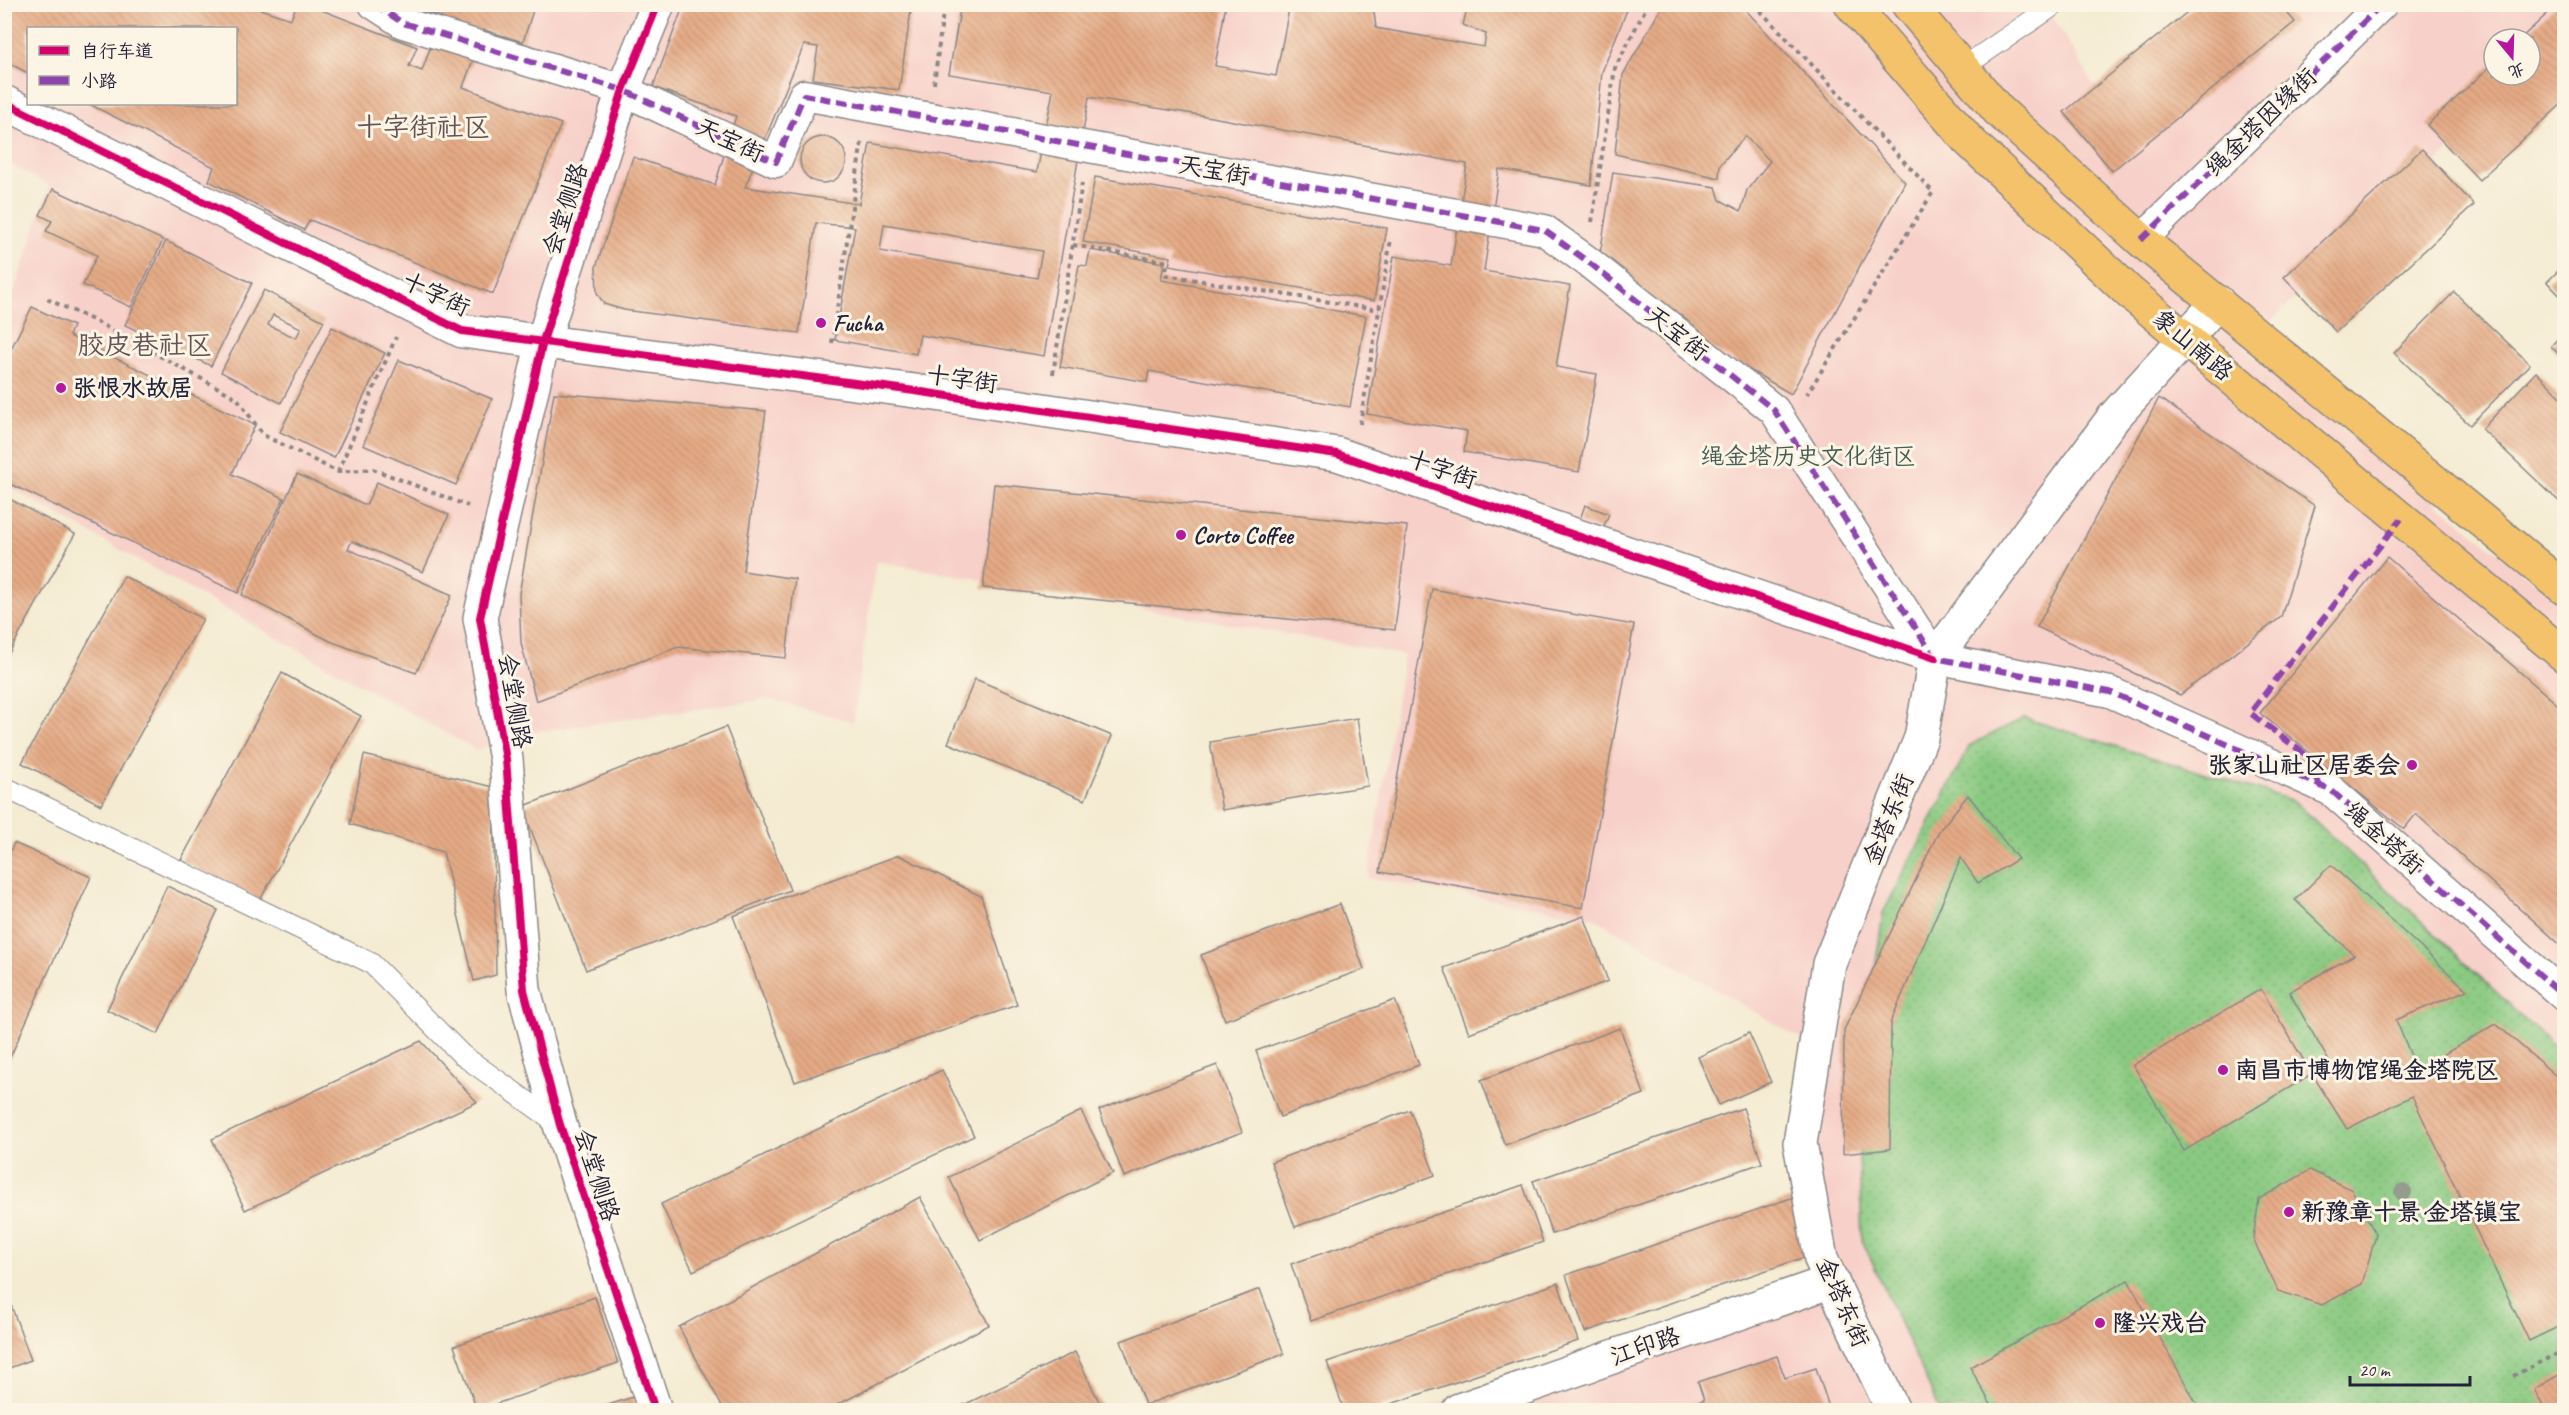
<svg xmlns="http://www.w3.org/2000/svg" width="2569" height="1415" font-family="Caveat,'LXGW WenKai TC',sans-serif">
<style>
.built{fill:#f7d0c9;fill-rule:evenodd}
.park{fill:url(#park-dots);stroke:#56765e;stroke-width:1.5}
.building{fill:url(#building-back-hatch);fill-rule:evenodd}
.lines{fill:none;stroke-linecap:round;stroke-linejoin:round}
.service-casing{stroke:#8b8686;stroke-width:22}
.pedestrian-casing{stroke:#8b8686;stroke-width:33}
.minor-casing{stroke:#8b8686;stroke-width:36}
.tertiary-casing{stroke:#8b8686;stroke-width:36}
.primary-casing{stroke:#8b8686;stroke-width:36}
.path{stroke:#8b8686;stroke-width:4;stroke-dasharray:4.5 4.5;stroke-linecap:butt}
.service{stroke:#fff;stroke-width:20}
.pedestrian{stroke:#fff;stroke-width:30}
.minor{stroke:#fff;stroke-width:33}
.tertiary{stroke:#fff;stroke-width:33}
.primary{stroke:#f3c26a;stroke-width:33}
.quiet{stroke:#8e44ad;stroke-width:6;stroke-dasharray:12 6;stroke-linecap:butt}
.cycleway-casing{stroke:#fcf5e5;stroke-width:11}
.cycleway{stroke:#d6006c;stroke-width:8}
.tree{fill:#949c8d}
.poi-dot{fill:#b5179e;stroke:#fcf5e5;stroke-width:2}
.labels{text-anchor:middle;stroke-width:6;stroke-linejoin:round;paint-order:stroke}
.street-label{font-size:24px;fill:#22223b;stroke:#fcf5e5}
.poi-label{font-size:24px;font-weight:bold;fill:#22223b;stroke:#fcf5e5;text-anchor:start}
.park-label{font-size:24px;fill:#465c54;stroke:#fcf5e5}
.quarter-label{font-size:27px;fill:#665255;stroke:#fcf5e5}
</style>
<defs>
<pattern id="park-dots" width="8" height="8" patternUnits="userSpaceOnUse" patternTransform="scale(1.5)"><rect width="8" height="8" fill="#89c981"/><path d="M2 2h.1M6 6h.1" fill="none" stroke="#76ac70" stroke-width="1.8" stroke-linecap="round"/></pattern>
<pattern id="building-back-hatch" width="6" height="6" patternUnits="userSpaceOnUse" patternTransform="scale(1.5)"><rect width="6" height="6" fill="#e5aa85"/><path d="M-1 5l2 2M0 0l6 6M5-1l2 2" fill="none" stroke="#c49274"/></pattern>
</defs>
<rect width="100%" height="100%" fill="#fcf5e5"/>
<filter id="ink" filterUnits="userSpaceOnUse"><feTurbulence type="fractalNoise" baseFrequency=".0167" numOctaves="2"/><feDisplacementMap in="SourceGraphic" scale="12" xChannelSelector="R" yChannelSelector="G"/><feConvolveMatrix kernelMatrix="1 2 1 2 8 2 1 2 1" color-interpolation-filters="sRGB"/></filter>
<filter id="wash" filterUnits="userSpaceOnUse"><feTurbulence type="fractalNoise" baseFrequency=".008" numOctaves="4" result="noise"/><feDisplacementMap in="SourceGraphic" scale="24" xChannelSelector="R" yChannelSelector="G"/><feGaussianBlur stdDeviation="1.35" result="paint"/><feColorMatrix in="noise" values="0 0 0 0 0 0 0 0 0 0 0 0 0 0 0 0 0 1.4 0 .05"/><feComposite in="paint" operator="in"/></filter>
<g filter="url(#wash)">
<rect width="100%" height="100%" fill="#f4ebd2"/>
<path class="built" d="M5,5H2046L2118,125L2241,5H2564V41L2530,74V39H2494V75H2529L2244,347L2564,606V1410H1419L1815,1274L1801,1039L1593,917L1368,878L1404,655L876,561L853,722L769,699L519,734L476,750L5,485V320L49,186L5,161ZM28,28H236V104H28Z"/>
<polygon class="park" points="2024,718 2294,801 2564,1056 2564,1410 1940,1410 1862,1240 1857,1098 1883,913 1970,745"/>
<g id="blocks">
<g class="building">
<polygon points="4,4 257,4 257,8 291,19 297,4 306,4 417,47 409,66 422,71 441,17 399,4 535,4 523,42 484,30 463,87 561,124 493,294 310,220 304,230 209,181 214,167 89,104 236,104 236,28 28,28 28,73 4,61"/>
<path d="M684,4H912L899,90L813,79L818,47L804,45L745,187L859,204L870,143L1037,172L1053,91L949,74L961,4H1226L1215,66L1276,76L1290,4H1373L1376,28L1484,47L1486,34L1463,25L1468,5H1629L1602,72L1591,185L1499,169L1484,271L1570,286L1556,367L1597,374L1579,472L1464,452L1467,431L1367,414L1394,256L1451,266L1467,164L1206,116L1089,97L1044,356L920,335L916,354L835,340L855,227L816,223L799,333L624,310L604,304L597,293L596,267L633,157L715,185L736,116L653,87ZM884,224L1042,251L1037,278L880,251Z"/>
<polygon points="2558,4 2564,4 2564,102 2479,180 2427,125 2494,63 2494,75 2530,75 2530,39 2520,39"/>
<polygon points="1663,5 1741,5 1905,182 1791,394 1700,341 1599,261 1613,172 1716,187 1720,200 1741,211 1747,190 1770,161 1745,136 1720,165 1719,178 1615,154 1623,75"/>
<polygon points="2196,5 2280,5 2295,22 2112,171 2064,112"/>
<circle cx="823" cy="160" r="23"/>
<polygon points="2422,149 2474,205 2336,332 2284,277"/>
<polygon points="1095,177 1387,228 1374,301 1169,265 1171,257 1083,242"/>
<polygon points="53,189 163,240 131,307 83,285 97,255 46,231 52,221 40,215"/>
<polygon points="166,241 252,283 211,366 125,325"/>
<polygon points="1090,250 1164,263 1161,280 1366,316 1350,407 1149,371 1147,382 1060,367 1079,265 1087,266"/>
<polygon points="2564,265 2564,300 2547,282"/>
<path d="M264,290L324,321L281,403L221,372ZM273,315L301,328L296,338L268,325Z"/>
<polygon points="2454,292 2530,364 2470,425 2394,353"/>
<polygon points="32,307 73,326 69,336 255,425 232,474 284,498 238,593 4,481 4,363"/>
<polygon points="332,327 385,353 334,458 280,432"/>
<polygon points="2564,332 2564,360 2551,346"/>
<polygon points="399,360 492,399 456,485 363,445"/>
<polygon points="2536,372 2564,400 2564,506 2482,429"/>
<polygon points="554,393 766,411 743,571 795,579 786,658 678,647 536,701 521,643 519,594"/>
<polygon points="2159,398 2315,506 2281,617 2180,695 2037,627"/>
<polygon points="297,474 366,505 377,482 449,515 423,572 352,541 348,549 452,595 416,673 330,641 242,595"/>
<polygon points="994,484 1407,526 1395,630 983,588"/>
<polygon points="4,496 75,534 4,662"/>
<polygon points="1585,505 1609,514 1602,530 1579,522"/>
<polygon points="2387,557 2564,710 2564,948 2416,814 2404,829 2260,713"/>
<polygon points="124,576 203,619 101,805 22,763"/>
<polygon points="1432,589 1634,625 1583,908 1380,872"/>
<polygon points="282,673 361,716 259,902 181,860"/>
<polygon points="975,679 1112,736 1085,800 948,743"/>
<polygon points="1357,718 1368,786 1222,810 1210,742"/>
<polygon points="726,727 790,890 586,970 522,807"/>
<polygon points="364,755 493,787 496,975 474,981 443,852 350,824"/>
<polygon points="1968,795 2018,859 1978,883 1961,858 1891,1021 1890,1149 1843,1154 1844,1030 1939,831"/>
<polygon points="14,843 91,877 4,1071 4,865"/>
<polygon points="899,855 981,896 1017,1005 795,1082 733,916"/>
<polygon points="2331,865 2467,990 2396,1020 2417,1070 2496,1024 2564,1083 2564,1324 2529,1341 2412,1096 2347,1129 2312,1074 2330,1063 2289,992 2354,955 2295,900"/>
<polygon points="167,886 218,910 158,1034 107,1010"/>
<polygon points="1340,904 1364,969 1225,1020 1201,955"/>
<polygon points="1584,916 1608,981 1469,1033 1444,968"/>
<polygon points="2261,989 2312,1074 2184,1151 2133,1065"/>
<polygon points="1395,1000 1419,1065 1280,1117 1256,1051"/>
<polygon points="1620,1028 1644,1094 1505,1145 1481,1080"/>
<polygon points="1749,1033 1771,1082 1719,1105 1698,1057"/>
<polygon points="421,1041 477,1102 245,1210 212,1139"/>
<polygon points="1217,1065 1242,1132 1124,1177 1099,1110"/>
<polygon points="942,1070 974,1136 693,1271 661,1204"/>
<polygon points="1743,1108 1762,1163 1552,1234 1533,1181"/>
<polygon points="1410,1110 1435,1175 1295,1227 1271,1162"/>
<polygon points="1081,1111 1113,1173 980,1240 949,1177"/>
<polygon points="2310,1170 2352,1190 2376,1235 2362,1284 2322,1305 2278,1291 2253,1239 2259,1199"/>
<polygon points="1523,1185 1543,1242 1311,1321 1291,1264"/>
<polygon points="1797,1196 1817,1253 1585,1332 1566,1275"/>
<polygon points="920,1197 989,1325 828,1410 724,1410 679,1327"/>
<polygon points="2128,1280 2200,1410 1994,1410 1970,1367"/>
<polygon points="1558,1283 1578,1341 1373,1410 1344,1410 1327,1362"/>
<polygon points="1260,1289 1284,1354 1145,1405 1121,1341"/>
<polygon points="8,1297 31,1360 4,1370 4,1299"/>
<polygon points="595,1297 618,1363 477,1410 454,1346"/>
<polygon points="1075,1352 1103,1410 953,1410"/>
<polygon points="1777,1356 1785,1378 1816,1368 1830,1410 1674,1410 1704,1400 1698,1382"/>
<polygon points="2564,1372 2564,1410 2545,1410 2534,1389"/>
<polygon points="633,1397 638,1410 593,1410"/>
</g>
</g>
</g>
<g filter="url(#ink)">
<use href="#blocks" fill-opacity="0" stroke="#8b8686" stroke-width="1.5"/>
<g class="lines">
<defs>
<g id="service">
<polyline points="1962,68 2056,4"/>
<polyline points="4,787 371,963 462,1055 560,1125"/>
</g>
<g id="pedestrian">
<polyline points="374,4 403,23 623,90 776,162 804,95 1544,230 1587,261 1774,410 1935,658 2110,692 2332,791 2564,996"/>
<polyline points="2141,240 2382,4"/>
</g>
<g id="minor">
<polyline points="655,1410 560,1125 524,990 506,759 480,618 543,341 623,90 658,4"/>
<polyline points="1459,1410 1832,1281"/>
<polyline points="1893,1410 1821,1259 1800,1143 1829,964 1921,738 1935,658 2114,417 2218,302"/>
</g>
<polyline id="tertiary" points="4,102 462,331 915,391 1337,454 1935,658"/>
<g id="primary">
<polyline points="1851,4 1968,140 2129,292 2564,655"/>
<polyline points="1908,4 1998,110 2141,240 2564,588"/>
</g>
</defs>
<use href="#service" class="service-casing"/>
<use href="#pedestrian" class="pedestrian-casing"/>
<use href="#minor" class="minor-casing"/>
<use href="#tertiary" class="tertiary-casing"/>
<use href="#primary" class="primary-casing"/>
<g class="path">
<polyline points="1754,4 1933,192 1807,394"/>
<polyline points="934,84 944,4"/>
<polyline points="1592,222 1615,68 1648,4"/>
<polyline points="1073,245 1167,262 1166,275 1379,310"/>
<polyline points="47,299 95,321 237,398 263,435 338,472 373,469 468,506"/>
<polyline points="832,343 862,140"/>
<polyline points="1053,374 1082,183"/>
<polyline points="1360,424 1391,239"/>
<polyline points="338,472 396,337"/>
<polyline points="2513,1376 2564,1350"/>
</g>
<use href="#service" class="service"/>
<use href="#pedestrian" class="pedestrian"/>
<use href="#minor" class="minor"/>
<use href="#tertiary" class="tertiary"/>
<use href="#primary" class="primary"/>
<g class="quiet">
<polyline points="374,4 403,23 623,90 776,162 804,95 1544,230 1587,261 1774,410 1935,658 2110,692 2332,791 2564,996"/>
<polyline points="2141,240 2382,4"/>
<polyline points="2320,786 2306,755 2250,713 2401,519"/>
</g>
<defs>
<g id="cycleway">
<polyline points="4,102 462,331 915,391 1337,454 1935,658"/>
<polyline points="655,1410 560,1125 524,990 506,759 480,618 543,341 623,90 658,4"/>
</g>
</defs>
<use href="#cycleway" class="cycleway-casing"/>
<use href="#cycleway" class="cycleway"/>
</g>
<circle class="tree" cx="2403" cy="1192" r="9"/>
</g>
<g class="poi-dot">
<circle cx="821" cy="323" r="6"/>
<circle cx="61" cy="388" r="6"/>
<circle cx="1181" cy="535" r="6"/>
<circle cx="2412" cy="765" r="6"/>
<circle cx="2223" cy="1070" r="6"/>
<circle cx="2289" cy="1212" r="6"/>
<circle cx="2100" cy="1323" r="6"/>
</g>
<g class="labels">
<g class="street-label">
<text transform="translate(2261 122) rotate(-44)" y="8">绳金塔因缘街</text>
<text transform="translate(730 140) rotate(25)" y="8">天宝街</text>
<text transform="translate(1214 170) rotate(10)" y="8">天宝街</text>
<text transform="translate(565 209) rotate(-72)" y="8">会堂侧路</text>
<text transform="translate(436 294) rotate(25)" y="8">十字街</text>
<text transform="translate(1677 333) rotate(38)" y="8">天宝街</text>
<text transform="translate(2193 345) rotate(40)" y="8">象山南路</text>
<text transform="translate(962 379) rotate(8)" y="8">十字街</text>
<text transform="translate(1442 469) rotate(19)" y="8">十字街</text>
<text transform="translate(515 701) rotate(80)" y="8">会堂侧路</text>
<text transform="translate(1888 819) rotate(-68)" y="8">金塔东街</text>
<text transform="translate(2384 838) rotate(41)" y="8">绳金塔街</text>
<text transform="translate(597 1175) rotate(72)" y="8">会堂侧路</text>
<text transform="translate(1843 1302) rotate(66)" y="8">金塔东街</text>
<text transform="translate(1645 1346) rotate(-19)" y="8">江印路</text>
</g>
<g class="poi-label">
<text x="833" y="331">Fucha</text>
<text x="73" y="396">张恨水故居</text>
<text x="1193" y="543">Corto Coffee</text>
<text x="2400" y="773" text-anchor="end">张家山社区居委会</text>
<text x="2235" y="1078">南昌市博物馆绳金塔院区</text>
<text x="2301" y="1220">新豫章十景·金塔镇宝</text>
<text x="2112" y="1331">隆兴戏台</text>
</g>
<g class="park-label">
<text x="1808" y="464">绳金塔历史文化街区</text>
</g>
<g class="quarter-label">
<text x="423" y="136">十字街社区</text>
<text x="145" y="354">胶皮巷社区</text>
</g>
</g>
<rect width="2569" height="1415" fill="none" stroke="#fcf5e5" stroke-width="24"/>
<rect x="27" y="27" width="210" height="78" fill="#fcf5e5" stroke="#a5a1a1" stroke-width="1.5"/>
<rect x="39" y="46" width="30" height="9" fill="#d6006c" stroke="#a5a1a1" stroke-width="1.5"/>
<text x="81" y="57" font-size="18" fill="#22223b">自行车道</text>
<rect x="39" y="76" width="30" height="9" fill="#8e44ad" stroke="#a5a1a1" stroke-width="1.5"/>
<text x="81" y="87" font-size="18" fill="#22223b">小路</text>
<g transform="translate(2512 57) rotate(161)"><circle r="28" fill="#fcf5e5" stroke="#a5a1a1" stroke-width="1.5"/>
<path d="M0-4.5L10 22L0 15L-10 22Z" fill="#b5179e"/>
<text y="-9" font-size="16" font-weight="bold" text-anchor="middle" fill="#22223b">北</text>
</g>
<path d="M2350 1376v9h120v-9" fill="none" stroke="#22223b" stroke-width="3"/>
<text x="2359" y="1376" font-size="18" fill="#22223b" stroke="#fcf5e5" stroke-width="4.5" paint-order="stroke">20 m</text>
</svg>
